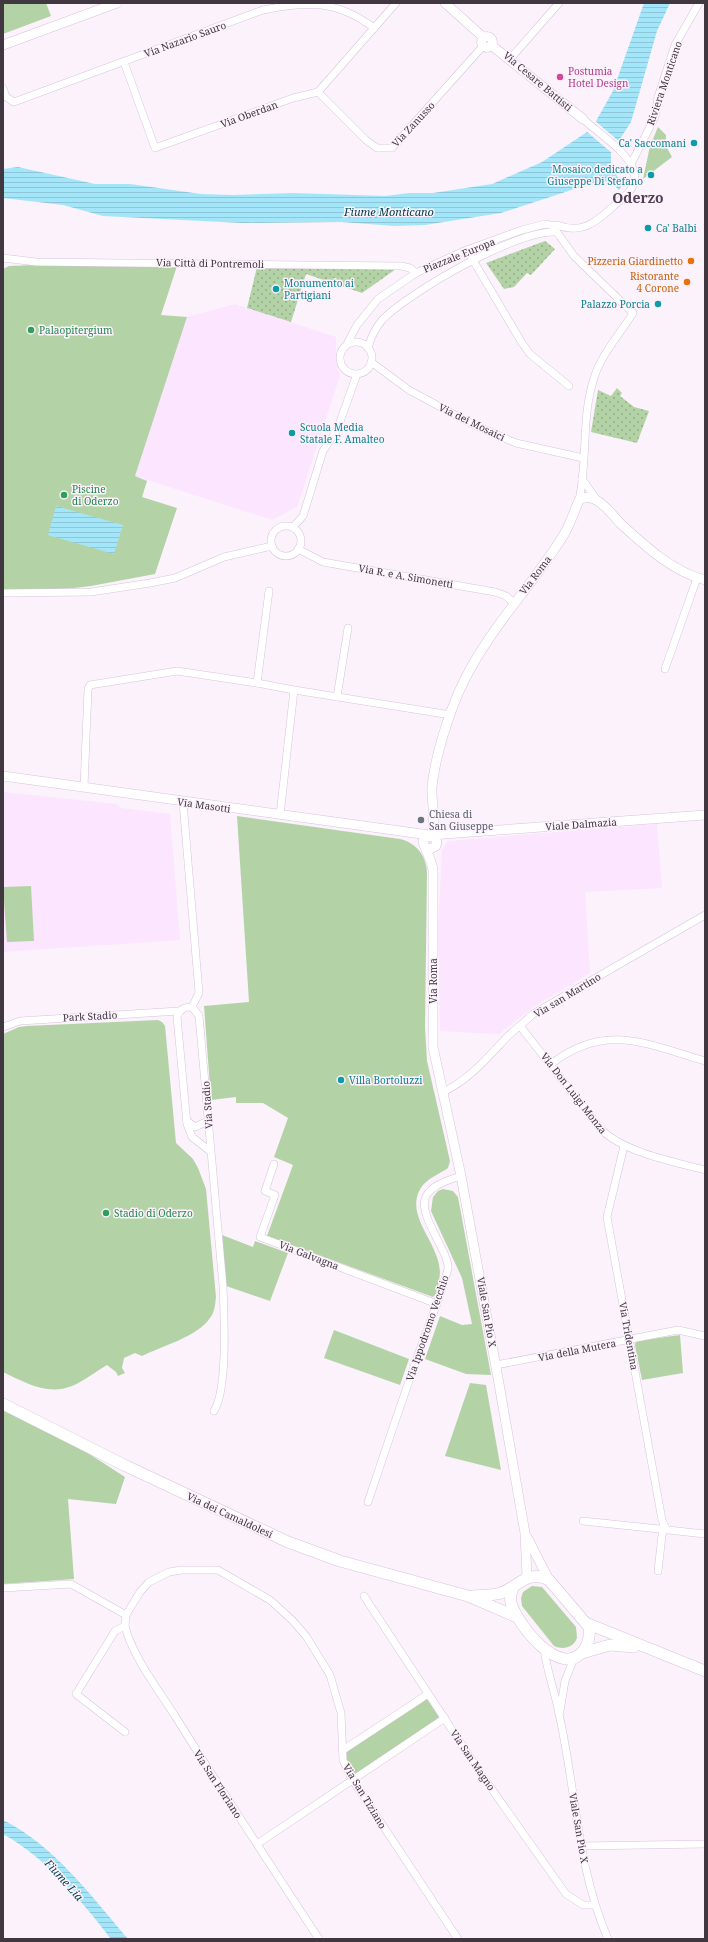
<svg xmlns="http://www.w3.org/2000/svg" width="708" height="1942" font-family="'Noto Serif',serif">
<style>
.built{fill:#fce5ff}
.green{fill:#b3d3a6}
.garden{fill:url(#garden-dots)}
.water{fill:url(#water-rules)}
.pier{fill:#fbf2fc}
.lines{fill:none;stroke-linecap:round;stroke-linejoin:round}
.minor-casing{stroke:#d8c3dc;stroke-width:8}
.tertiary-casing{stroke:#d8c3dc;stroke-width:10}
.primary-casing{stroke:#d8c3dc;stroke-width:12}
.minor{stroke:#fff;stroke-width:7}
.tertiary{stroke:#fff;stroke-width:9}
.primary{stroke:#fff;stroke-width:11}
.hotel-dot{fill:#d1479c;stroke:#fbf2fc;stroke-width:1.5}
.culture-dot{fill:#0f9aa8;stroke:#fbf2fc;stroke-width:1.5}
.food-dot{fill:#e8710a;stroke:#fbf2fc;stroke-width:1.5}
.leisure-dot{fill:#2e9e5b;stroke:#fbf2fc;stroke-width:1.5}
.worship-dot{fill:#6b7280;stroke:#fbf2fc;stroke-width:1.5}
.labels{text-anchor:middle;stroke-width:3;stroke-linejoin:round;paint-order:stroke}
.street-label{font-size:10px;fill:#403741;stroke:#fbf2fc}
.hotel-label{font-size:10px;fill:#b23c85;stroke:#fbf2fc;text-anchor:start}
.culture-label{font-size:10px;fill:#0d838f;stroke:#fbf2fc;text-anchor:start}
.food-label{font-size:10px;fill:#c56008;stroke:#fbf2fc;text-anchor:end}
.leisure-label{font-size:10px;fill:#27864d;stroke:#fbf2fc;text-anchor:start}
.worship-label{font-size:10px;fill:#5b616d;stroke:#fbf2fc;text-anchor:start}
.water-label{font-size:11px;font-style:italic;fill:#003c49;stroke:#fbf2fc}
.district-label{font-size:14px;font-weight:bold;fill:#524055;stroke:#fbf2fc}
</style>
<defs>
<pattern id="garden-dots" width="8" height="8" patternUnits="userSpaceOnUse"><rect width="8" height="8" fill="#b3d3a6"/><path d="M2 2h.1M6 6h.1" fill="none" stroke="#93ac89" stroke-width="1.8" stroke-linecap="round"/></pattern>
<pattern id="water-rules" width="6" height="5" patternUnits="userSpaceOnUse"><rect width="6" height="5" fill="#a4e6f9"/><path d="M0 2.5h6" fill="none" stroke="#8ec6d7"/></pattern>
</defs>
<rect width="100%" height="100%" fill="#fbf2fc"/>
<g class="built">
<polygon points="235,304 336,337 336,362 340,376 297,507 272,520 135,476 187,317"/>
<polygon points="3,792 117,804 121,808 170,814 180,940 3,952"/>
<polygon points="657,824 662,888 585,892 590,973 532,1008 499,1034 440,1031 438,931 442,850 448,841"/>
</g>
<g class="green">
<polygon points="3,3 46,3 51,16 3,34"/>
<polygon points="658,127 666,135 666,146 672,157 643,179 650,146"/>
<polygon points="34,265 177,266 161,315 187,317 135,476 147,481 142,497 177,508 155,574 91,586 49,591 3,590 3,269 9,266"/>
<path d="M237,816L400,839C416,843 426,855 427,872L425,1027L427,1061L450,1161L448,1168C441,1173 429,1178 423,1185C399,1216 447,1247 439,1280C438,1286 438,1293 433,1297L267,1236L293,1165L274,1157L288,1118L263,1103H236V1097L211,1100L204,1006L249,1002Z"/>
<polygon points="31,886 34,941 7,942 3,887"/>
<path d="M158,1020L162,1022L165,1026L176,1143L193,1159L198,1168L206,1189L216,1297C215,1304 215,1312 210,1318C197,1337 162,1346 142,1356L135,1353L124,1358L122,1368L125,1373L118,1376L116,1372L107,1365C95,1372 84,1381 72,1386C47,1396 24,1382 3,1372V1034L19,1027L27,1026Z"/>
<polygon points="443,1189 453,1191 458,1197 491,1375 466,1374 425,1359 440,1316 462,1325 472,1324 462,1278 431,1211 433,1197 438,1191"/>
<polygon points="222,1235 253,1247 255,1241 288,1253 270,1301 226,1286"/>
<polygon points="334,1330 409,1359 400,1385 324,1358"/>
<polygon points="680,1335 683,1373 642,1380 635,1345 636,1341"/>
<polygon points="470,1383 486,1385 501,1470 445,1456"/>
<polygon points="3,1404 49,1428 125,1477 116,1504 68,1499 74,1579 3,1584"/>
<path d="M532,1586L542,1587L576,1627L577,1638C573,1648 563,1650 554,1646L522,1606L521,1598L523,1592Z"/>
<polygon points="428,1694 445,1718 352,1779 343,1750"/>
</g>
<g class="garden">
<polygon points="545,241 555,249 531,275 527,273 514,287 504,289 486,263"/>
<polygon points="258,263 396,269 362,293 306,274 291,322 247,308"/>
<polygon points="617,388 622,393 620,396 634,407 649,411 637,443 591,432 598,390 611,396"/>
</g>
<g class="water">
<polygon points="644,3 670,3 657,31 631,122 611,153 611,168 623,184 619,190 611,182 599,181 501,213 425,225 395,226 341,222 242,223 103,216 63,205 3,198 3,169 18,167 95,184 130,184 201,194 233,195 294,193 385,196 409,193 433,193 492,184 542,162 587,132 596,121 613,91"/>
<polygon points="56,506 123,525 114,554 48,535"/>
<path d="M3,1820C54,1845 92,1897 128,1939H111C80,1899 47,1859 3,1834Z"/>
</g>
<polygon class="pier" points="594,120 621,143 613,154 586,131"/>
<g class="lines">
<defs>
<g id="minor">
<polyline points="510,59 559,3"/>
<polyline points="124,62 155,148 293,98 318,92 396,3"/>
<path d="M3,88L6,97L14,102L263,10C307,1 337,0 374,28"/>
<polyline points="318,92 366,140 377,148 392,148 483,46"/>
<polyline points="631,164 655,117 658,97 675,45 699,3"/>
<polyline points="467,250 522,343 530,354 569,386"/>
<polyline points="3,258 36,262 401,266 410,268 416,273"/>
<circle cx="356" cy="358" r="16"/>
<polyline points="346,346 357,325 378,299 416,273 464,251 522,230 545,224 555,226"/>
<path d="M368,348C371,337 375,328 383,319C410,292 518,229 556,232"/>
<polyline points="371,362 409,390 472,424 516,443 583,458"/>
<polyline points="582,479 597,500"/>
<path d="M579,500C588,460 581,418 594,378C601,355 620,334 633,313L574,256L554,228L557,225C584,235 597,221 616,204C626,195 638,187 634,172C629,152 598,133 583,119"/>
<circle cx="286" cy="541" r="15"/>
<polyline points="293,527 303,516 323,451 337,430 357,374"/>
<polyline points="298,549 323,562 495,592 506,596 514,603"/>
<polyline points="269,591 257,683 294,690 280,815"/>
<polyline points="3,593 91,592 150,583 175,578 224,557 272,546"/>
<polyline points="665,669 697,578"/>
<polyline points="294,690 451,715"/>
<polyline points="337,697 348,628"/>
<polyline points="84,787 88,689 90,685 177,671 257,683"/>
<polyline points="183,802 199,993 192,1007"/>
<path d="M192,1007L199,1016L223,1286C224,1314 228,1389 214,1411"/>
<path d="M192,1007C184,1007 180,1009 177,1017L187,1124L192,1137L210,1151"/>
<path d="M520,1026L599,1127C621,1152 672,1161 705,1170"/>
<polyline points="3,1027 20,1021 179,1011"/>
<path d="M551,1064C606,1022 646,1044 705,1061"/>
<path d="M443,1092C469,1080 487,1058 507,1037C515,1029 525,1022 533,1014L705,915"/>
<polyline points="187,1121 195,1127 208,1121"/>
<polyline points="624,1146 607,1217 662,1520 665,1527 662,1535 658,1571"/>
<polyline points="274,1164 265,1191 275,1195 260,1237 437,1304"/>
<polyline points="496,1365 678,1330 705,1336"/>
<path d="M368,1502C386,1448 404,1395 423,1341C430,1322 438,1302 444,1282C445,1277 448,1272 448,1267C448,1260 444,1253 441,1247C422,1208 409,1191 461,1176"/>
<polyline points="583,1521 659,1529 665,1527 668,1530 705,1534"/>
<polyline points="3,1588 71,1584 126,1615"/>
<polyline points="364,1596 481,1774 566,1894 583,1905 595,1905"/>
<path d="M125,1626C132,1656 160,1692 177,1719C223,1793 271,1866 319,1939"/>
<path d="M544,1649C547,1671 555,1692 559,1714C576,1789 577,1868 608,1939"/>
<polyline points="560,1711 565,1681 574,1658"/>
<polyline points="125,1732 76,1694 115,1631 125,1626 126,1615 140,1592 149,1582 169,1572 182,1570 218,1570 270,1600 292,1620 306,1636 330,1675 341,1713 343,1760 352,1779 458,1939"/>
<polyline points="343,1750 428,1694"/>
<polyline points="257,1844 445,1718"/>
<polyline points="582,1846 705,1844"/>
</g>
<g id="tertiary">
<polyline points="445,3 483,37"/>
<circle cx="487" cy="42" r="5.5"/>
<polyline points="3,45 117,3"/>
<polyline points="491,45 583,119"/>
<path d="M705,580C673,572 645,546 621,524C613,516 606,505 596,500C590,497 584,496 579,500C574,512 570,525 563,536C532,586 490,628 464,681C450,709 435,756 432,787C431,800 437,825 431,835L705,815"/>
<polyline points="3,776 429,835"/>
<path d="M426,847L430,849L436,846L437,842L434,837L427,836L423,841C425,851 431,857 433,870V1047L461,1176L498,1378L525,1533L527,1577"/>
<polyline points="527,1537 549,1580"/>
</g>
<g id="primary">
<polyline points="3,1404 124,1465 288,1542 340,1561 468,1596 517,1617"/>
<path d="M472,1596C482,1595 491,1596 501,1593C519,1586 528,1569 549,1580L589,1627C590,1635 589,1643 584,1650C561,1681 517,1624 511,1603C510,1598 511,1593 513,1588"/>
<polyline points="586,1623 705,1671"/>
<polyline points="582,1653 610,1645 634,1647"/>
</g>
</defs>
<use href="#minor" class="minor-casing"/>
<use href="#tertiary" class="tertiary-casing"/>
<use href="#primary" class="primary-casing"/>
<use href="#minor" class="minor"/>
<use href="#tertiary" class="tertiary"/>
<use href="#primary" class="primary"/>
</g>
<circle class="hotel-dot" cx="560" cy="77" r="4"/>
<g class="culture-dot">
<circle cx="694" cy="143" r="4"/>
<circle cx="651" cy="175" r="4"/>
<circle cx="648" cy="228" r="4"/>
<circle cx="276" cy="289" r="4"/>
<circle cx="658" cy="304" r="4"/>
<circle cx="292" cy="433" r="4"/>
<circle cx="341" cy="1080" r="4"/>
</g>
<g class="food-dot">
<circle cx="691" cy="261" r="4"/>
<circle cx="687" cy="282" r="4"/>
</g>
<g class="leisure-dot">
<circle cx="31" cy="330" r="4"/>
<circle cx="64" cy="495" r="4"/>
<circle cx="106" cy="1213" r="4"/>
</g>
<circle class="worship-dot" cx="421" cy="820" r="4"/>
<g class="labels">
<g class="street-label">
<text transform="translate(185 39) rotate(-20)" y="4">Via Nazario Sauro</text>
<text transform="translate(538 81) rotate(40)" y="4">Via Cesare Battisti</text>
<text transform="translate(664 83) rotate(-71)" y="4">Riviera Monticano</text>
<text transform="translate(249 114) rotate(-20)" y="4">Via Oberdan</text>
<text transform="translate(413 124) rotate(-47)" y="4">Via Zanusso</text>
<text transform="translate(459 255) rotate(-22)" y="4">Piazzale Europa</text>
<text transform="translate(210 263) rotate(1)" y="4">Via Città di Pontremoli</text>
<text transform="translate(472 422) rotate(26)" y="4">Via dei Mosaici</text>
<text transform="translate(535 575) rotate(-53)" y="4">Via Roma</text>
<text transform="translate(406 576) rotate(10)" y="4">Via R. e A. Simonetti</text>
<text transform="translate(204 805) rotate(8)" y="4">Via Masotti</text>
<text transform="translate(581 824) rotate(-4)" y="4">Viale Dalmazia</text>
<text transform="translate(433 981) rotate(-90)" y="4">Via Roma</text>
<text transform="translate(567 995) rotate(-31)" y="4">Via san Martino</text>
<text transform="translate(90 1016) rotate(-3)" y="4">Park Stadio</text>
<text transform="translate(574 1093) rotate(52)" y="4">Via Don Luigi Monza</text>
<text transform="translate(207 1105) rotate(-94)" y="4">Via Stadio</text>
<text transform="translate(309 1255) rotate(21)" y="4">Via Galvagna</text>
<text transform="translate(487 1312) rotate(80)" y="4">Viale San Pio X</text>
<text transform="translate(427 1328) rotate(-71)" y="4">Via Ippodromo Vecchio</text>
<text transform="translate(629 1336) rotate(80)" y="4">Via Tridentina</text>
<text transform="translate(577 1350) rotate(-11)" y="4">Via della Mutera</text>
<text transform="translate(230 1515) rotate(25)" y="4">Via dei Camaldolesi</text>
<text transform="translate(473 1760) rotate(56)" y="4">Via San Magno</text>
<text transform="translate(218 1784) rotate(57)" y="4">Via San Floriano</text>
<text transform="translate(365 1796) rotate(59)" y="4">Via San Tiziano</text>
<text transform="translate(579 1828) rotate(80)" y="4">Viale San Pio X</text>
</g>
<g class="hotel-label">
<text x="568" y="75">Postumia<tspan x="568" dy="12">Hotel Design</tspan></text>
</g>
<g class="culture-label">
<text x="686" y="147" text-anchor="end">Ca' Saccomani</text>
<text x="643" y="173" text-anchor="end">Mosaico dedicato a<tspan x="643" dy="12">Giuseppe Di Stefano</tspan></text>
<text x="656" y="232">Ca' Balbi</text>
<text x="284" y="287">Monumento ai<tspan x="284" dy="12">Partigiani</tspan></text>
<text x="650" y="308" text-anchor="end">Palazzo Porcia</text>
<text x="300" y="431">Scuola Media<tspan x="300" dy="12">Statale F. Amalteo</tspan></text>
<text x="349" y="1084">Villa Bortoluzzi</text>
</g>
<g class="food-label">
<text x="683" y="265">Pizzeria Giardinetto</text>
<text x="679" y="280">Ristorante<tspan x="679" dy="12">4 Corone</tspan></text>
</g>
<g class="leisure-label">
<text x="39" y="334">Palaopitergium</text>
<text x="72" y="493">Piscine<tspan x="72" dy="12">di Oderzo</tspan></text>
<text x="114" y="1217">Stadio di Oderzo</text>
</g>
<g class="worship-label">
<text x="429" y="818">Chiesa di<tspan x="429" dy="12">San Giuseppe</tspan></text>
</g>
<g class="water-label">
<text x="389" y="216">Fiume Monticano</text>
<text transform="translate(64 1880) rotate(48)" y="4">Fiume Lia</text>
</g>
<g class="district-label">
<text x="638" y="203">Oderzo</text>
</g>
</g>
<rect width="708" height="1942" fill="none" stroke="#403741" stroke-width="8"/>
</svg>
